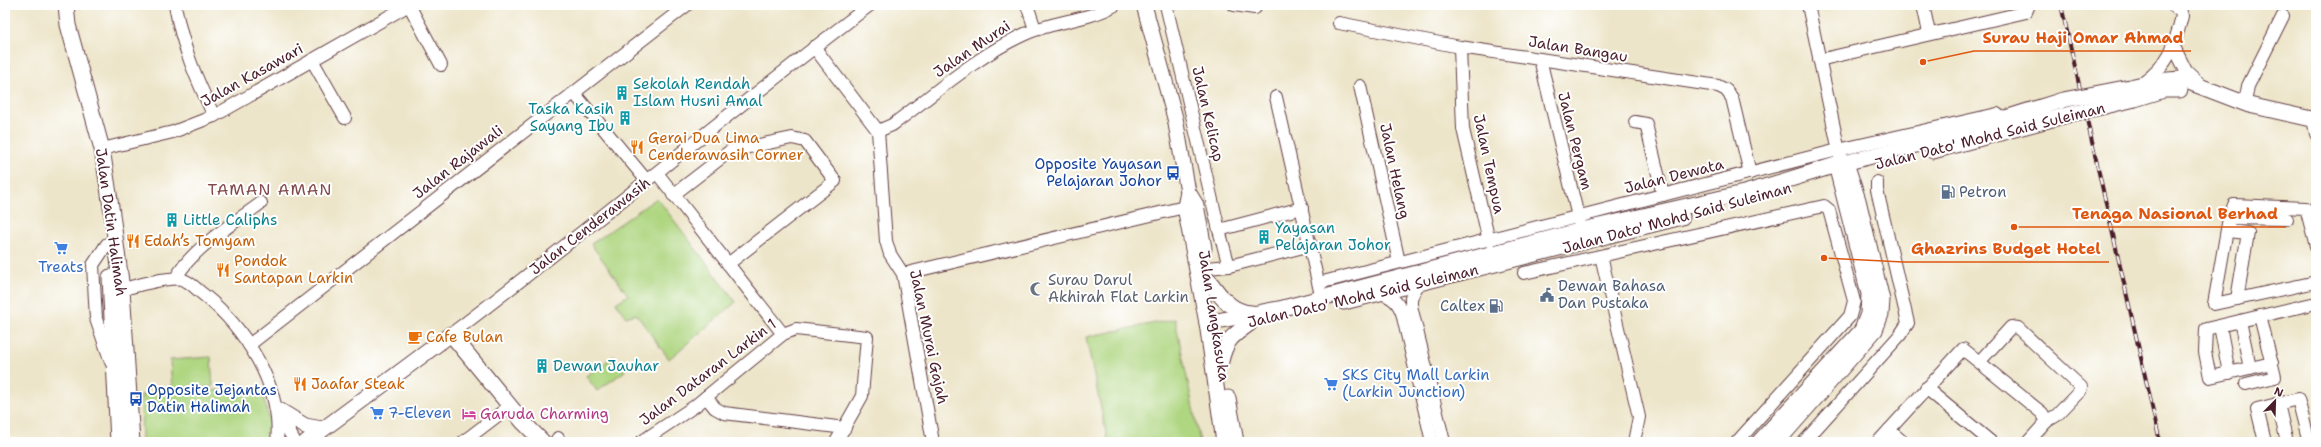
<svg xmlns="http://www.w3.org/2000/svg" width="2321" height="447" font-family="'Shantell Sans',sans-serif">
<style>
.green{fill:#afd681;stroke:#7c7a56}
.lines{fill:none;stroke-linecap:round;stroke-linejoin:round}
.minor-casing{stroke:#623d43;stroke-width:14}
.major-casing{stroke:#623d43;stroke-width:17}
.minor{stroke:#fff;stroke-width:12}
.major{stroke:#fff;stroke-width:15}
.rail-casing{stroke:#4a1f2b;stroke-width:4}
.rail{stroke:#fff;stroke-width:2.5;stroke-dasharray:8;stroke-linecap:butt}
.major-bridge-casing{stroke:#623d43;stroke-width:17;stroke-linecap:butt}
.major-bridge{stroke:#fff;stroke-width:15}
.labels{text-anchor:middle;stroke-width:4;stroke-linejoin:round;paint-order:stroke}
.street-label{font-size:15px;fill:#4a1f2b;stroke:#fff}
.culture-label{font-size:15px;fill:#0d838f;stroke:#fff;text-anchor:start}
.food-label{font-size:15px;fill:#c56008;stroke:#fff;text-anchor:start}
.transit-label{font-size:15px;fill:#164399;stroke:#fff;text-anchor:end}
.service-label{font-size:15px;fill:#4e5e75;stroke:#fff;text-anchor:start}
.shop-label{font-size:15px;fill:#366cbe;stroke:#fff;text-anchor:start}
.worship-label{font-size:15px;fill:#5b616d;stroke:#fff;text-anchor:start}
.hotel-label{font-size:15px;fill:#b23c85;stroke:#fff;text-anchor:start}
.neighbourhood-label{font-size:16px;letter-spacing:1px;fill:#824a4c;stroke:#fff}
.leader{fill:none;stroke:#e0560e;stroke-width:1.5}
.callout-dot{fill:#e0560e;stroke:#fff;stroke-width:1.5}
.callout-label{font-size:16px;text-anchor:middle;font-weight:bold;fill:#e0560e;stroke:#fff;stroke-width:4;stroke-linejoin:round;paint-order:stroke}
</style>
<rect width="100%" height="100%" fill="#fff"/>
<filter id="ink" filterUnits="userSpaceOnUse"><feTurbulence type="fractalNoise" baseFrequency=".025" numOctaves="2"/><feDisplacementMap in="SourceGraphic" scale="8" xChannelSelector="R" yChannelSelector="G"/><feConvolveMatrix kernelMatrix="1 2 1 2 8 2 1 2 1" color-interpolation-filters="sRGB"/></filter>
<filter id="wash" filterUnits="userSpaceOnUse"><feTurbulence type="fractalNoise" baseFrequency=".012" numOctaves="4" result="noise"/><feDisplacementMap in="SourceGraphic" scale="16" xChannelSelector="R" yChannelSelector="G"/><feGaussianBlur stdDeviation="0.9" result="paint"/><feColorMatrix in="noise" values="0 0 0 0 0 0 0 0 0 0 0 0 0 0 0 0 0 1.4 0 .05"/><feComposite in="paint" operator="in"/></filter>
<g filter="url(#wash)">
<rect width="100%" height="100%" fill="#ede5c9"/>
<g class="green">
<polygon points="657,198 736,302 669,359 636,314 626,317 616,303 628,295 591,244"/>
<polygon points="1175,319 1200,442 1108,442 1086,337"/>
<polygon points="614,356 625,371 597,391 586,376"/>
<polygon points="211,357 213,387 172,389 170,360"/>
<polygon points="249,388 262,391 270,424 271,442 142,442 141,395"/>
</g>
</g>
<g filter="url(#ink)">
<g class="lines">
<defs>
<g id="minor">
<path d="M175,5C182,46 196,78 214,116"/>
<polyline points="409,5 441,65"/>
<polyline points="1027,5 1035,29"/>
<polyline points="1166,5 1219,230 1229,266"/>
<polyline points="1234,5 1255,8"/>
<polyline points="1808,5 1840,156"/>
<polyline points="1923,5 1929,33"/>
<polyline points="1339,23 1460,47 1718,86 1726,90 1732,98 1750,173"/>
<polyline points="814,47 878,131 886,241 890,254 903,274 933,442"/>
<polyline points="1460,47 1463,129 1489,241"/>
<polyline points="2174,47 2186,71 2201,85"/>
<polyline points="1540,59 1580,225"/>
<polyline points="312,60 345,118"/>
<polyline points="1819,60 2026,12 2029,5"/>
<path d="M2142,84C2170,63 2174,48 2182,16L2181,12L2172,5"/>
<polyline points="1360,86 1399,262"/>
<polyline points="574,93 647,181"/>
<polyline points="1276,97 1320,291"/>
<polyline points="2245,103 2248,86 2283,16"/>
<polyline points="2313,119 2316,134"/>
<polyline points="1635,122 1646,124 1663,195"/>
<path d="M878,131L892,125C933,95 978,55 1025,34C1053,21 1087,21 1115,5"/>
<polyline points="102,149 173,132 214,116 409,5"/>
<polyline points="657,173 783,334"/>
<polyline points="673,195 730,151 792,138 805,141 835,181 728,264"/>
<polyline points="2229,218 2287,219"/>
<polyline points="1219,230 1302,208"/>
<polyline points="2227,231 2248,233 2237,299"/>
<polyline points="107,244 93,265 96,319 111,362"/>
<polyline points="2316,246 2306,208 2234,205 2229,218 2214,304 2316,282"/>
<polyline points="1601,256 1639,417 1634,442"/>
<polyline points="1207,268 1229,266 1311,245"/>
<polyline points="1524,273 1824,206 1829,210 1854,301 1850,316 1737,442"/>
<polyline points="903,274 1193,205"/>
<path d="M176,278C192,248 233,224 261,203"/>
<polyline points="1319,283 1838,150 1997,114"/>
<polyline points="1418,284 1411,298 1411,306 1444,442"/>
<path d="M122,289C137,286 168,276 181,279C190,281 197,290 204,295C245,328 283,387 277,442"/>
<path d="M1383,294C1393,298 1398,302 1402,313L1432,442"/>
<polyline points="2240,321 2250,368"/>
<polyline points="2220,326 2229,373"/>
<path d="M451,334C593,227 728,112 870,5"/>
<polyline points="249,345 687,5"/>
<polyline points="1980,361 2011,327 2018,328 2081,387 2080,391 2057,415 2047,421"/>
<polyline points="2272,363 2210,377 2205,352 2206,329 2316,303"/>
<polyline points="2246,384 2275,377 2260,316"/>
<polyline points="1926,388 1991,442"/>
<polyline points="706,397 715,408 724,413 845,428"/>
<polyline points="2278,404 2287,442"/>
<polyline points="279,414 295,442"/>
<polyline points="1889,430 1903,442"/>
<polyline points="463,442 510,406"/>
<polyline points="556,442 558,438"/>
<polyline points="641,442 695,406 783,334 796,329 867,337 862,396 836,442"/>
<polyline points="1804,442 1900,335 1908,323 1877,190 1877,182"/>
<polyline points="1878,442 1963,349 2042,413 2047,421 2028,442"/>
<polyline points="2265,442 2257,409 2298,399 2309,442"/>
</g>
<g id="major">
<polyline points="66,5 68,25 102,149 111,207 122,289 132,442"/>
<polyline points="1144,5 1175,118 1188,192 1185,207 1207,323 1224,442"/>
<polyline points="2130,87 2156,81 2181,79 2249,105 2316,120"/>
<polyline points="2135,99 2164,90 2180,90"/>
<polyline points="1933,151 2067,115"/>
<polyline points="1188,192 1196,205 1204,248"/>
<polyline points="110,277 118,442"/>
<path d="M1210,282C1220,296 1232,313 1252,313"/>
<polyline points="1344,302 1682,217"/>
<polyline points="1207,323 1283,308 1582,230 1748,192 1836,165 1932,141 2063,100"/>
<path d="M1221,361C1226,340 1232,336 1249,324"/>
<polyline points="1228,398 1236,442"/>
<polyline points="277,409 305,426 322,429"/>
<polyline points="306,442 451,334 523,422 543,442"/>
<polyline points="1759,442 1862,330 1868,314 1869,294 1836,165"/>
<polyline points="1777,442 1875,330 1881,314 1882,300 1858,200 1846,163"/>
</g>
</defs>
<use href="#minor" class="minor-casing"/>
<use href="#major" class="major-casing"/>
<use href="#minor" class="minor"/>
<use href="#major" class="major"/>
<defs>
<polyline id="rail" points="2061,5 2160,442"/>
</defs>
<use href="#rail" class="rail-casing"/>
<use href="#rail" class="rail"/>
<defs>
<g id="major-bridge">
<polyline points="2063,100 2130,87"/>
<polyline points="2067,115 2135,99"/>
</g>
</defs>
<use href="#major-bridge" class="major-bridge-casing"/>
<use href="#major-bridge" class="major-bridge"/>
</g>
</g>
<defs>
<symbol id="building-bare" viewBox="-9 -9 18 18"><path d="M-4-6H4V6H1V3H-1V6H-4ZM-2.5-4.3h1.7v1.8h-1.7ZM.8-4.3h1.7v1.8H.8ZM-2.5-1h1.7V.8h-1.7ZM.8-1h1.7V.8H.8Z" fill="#0f9aa8" stroke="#fff" stroke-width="2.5" paint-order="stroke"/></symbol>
<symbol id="restaurant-bare" viewBox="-9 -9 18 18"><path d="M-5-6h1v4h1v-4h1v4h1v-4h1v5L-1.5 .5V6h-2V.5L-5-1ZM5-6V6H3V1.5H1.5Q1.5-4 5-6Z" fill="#e8710a" stroke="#fff" stroke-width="2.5" paint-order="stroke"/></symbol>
<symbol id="bus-bare" viewBox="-9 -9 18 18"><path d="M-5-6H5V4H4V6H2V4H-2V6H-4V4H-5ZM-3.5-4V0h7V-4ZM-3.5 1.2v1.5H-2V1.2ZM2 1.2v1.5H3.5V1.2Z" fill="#1a4fb4" stroke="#fff" stroke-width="2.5" paint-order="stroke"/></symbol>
<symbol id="fuel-bare" viewBox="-9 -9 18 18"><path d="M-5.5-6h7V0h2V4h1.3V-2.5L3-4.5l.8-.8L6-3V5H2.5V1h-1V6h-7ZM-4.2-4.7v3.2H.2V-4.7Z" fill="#5c6f8a" stroke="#fff" stroke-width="2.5" paint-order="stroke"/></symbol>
<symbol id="supermarket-bare" viewBox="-9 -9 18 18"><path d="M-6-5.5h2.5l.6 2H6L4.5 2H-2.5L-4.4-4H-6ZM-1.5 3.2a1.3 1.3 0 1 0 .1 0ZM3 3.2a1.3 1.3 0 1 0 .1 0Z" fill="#3f7fe0" stroke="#fff" stroke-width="2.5" paint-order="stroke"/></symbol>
<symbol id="mosque-bare" viewBox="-9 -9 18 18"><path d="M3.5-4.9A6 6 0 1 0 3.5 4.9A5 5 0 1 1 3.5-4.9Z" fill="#6b7280" stroke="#fff" stroke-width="2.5" paint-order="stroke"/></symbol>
<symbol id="civic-bare" viewBox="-9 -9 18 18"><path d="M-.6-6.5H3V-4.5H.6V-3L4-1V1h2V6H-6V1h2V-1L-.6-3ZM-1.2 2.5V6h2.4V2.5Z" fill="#5c6f8a" stroke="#fff" stroke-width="2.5" paint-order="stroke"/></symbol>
<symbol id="cafe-bare" viewBox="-9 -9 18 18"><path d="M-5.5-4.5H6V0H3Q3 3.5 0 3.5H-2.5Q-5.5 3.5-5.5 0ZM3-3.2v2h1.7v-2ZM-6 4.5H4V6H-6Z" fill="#e8710a" stroke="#fff" stroke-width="2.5" paint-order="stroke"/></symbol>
<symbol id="hotel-bare" viewBox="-9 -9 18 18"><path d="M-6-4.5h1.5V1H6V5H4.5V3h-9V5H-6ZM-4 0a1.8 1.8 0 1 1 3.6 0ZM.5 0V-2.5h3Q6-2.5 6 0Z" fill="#d1479c" stroke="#fff" stroke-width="2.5" paint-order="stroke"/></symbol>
</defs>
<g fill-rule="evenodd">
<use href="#building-bare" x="612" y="83" width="20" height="20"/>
<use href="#building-bare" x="615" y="108" width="20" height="20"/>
<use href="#restaurant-bare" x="627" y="137" width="20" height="20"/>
<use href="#bus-bare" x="1163" y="163" width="20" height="20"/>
<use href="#fuel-bare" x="1938" y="182" width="20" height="20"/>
<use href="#building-bare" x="162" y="210" width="20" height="20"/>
<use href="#building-bare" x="1254" y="227" width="20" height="20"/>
<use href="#restaurant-bare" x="123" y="231" width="20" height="20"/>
<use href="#supermarket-bare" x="51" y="238" width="20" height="20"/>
<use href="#restaurant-bare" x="213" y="260" width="20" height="20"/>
<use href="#mosque-bare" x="1027" y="279" width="20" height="20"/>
<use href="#civic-bare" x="1537" y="285" width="20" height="20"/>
<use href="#fuel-bare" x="1486" y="296" width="20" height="20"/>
<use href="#cafe-bare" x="405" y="327" width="20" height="20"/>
<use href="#building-bare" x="532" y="356" width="20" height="20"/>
<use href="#restaurant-bare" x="290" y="374" width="20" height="20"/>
<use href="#supermarket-bare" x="1321" y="374" width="20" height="20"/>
<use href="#bus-bare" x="126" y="389" width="20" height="20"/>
<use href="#supermarket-bare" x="367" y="403" width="20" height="20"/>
<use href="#hotel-bare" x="459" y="404" width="20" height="20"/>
</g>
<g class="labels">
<g class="street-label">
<text transform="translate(972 49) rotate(-34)" y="5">Jalan Murai</text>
<text transform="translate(1578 49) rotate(9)" y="5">Jalan Bangau</text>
<text transform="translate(252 75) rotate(-29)" y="5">Jalan Kasawari</text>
<text transform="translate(1208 114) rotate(77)" y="5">Jalan Kelicap</text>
<text transform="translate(1990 136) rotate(-14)" y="5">Jalan Dato' Mohd Said Suleiman</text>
<text transform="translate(1575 141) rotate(76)" y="5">Jalan Pergam</text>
<text transform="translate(458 162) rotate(-38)" y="5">Jalan Rajawali</text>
<text transform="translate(1489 164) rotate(78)" y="5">Jalan Tempua</text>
<text transform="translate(1395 171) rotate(78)" y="5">Jalan Helang</text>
<text transform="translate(1674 176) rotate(-14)" y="5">Jalan Dewata</text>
<text transform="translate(1677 218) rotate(-15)" y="5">Jalan Dato' Mohd Said Suleiman</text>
<text transform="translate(111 222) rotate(82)" y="5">Jalan Datin Halimah</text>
<text transform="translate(590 226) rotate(-38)" y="5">Jalan Cenderawasih</text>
<text transform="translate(1363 296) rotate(-13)" y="5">Jalan Dato' Mohd Said Suleiman</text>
<text transform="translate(1214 316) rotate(81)" y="5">Jalan Langkasuka</text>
<text transform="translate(929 337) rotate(78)" y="5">Jalan Murai Gajah</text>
<text transform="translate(708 372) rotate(-37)" y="5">Jalan Dataran Larkin 1</text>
</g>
<g class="culture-label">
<text x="633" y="89">Sekolah Rendah<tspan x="633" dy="17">Islam Husni Amal</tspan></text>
<text x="614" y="114" text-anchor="end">Taska Kasih<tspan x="614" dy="17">Sayang Ibu</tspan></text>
<text x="183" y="225">Little Caliphs</text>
<text x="1275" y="233">Yayasan<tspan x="1275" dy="17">Pelajaran Johor</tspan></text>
<text x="553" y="371">Dewan Jauhar</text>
</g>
<g class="food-label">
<text x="648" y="143">Gerai Dua Lima<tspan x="648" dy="17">Cenderawasih Corner</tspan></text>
<text x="144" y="246">Edah’s Tomyam</text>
<text x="234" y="266">Pondok<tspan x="234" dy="17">Santapan Larkin</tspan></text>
<text x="426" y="342">Cafe Bulan</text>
<text x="311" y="389">Jaafar Steak</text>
</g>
<g class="transit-label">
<text x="1162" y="169">Opposite Yayasan<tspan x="1162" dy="17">Pelajaran Johor</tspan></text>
<text x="147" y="395" text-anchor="start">Opposite Jejantas<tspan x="147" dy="17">Datin Halimah</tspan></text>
</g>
<g class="service-label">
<text x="1959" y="197">Petron</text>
<text x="1558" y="291">Dewan Bahasa<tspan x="1558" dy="17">Dan Pustaka</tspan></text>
<text x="1485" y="311" text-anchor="end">Caltex</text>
</g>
<g class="shop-label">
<text x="61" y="272" text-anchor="middle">Treats</text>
<text x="1342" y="380">SKS City Mall Larkin<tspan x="1342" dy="17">(Larkin Junction)</tspan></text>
<text x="388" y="418">7-Eleven</text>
</g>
<g class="worship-label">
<text x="1048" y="285">Surau Darul<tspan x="1048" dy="17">Akhirah Flat Larkin</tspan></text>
</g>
<g class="hotel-label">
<text x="480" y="419">Garuda Charming</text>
</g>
<g class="neighbourhood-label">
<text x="270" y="195">TAMAN AMAN</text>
</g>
</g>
<path class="leader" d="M1923 62L1974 51H2191M2014 227L2064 227H2286M1824 258L1903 262H2109"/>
<g class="callout-dot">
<circle cx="1923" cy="62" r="4"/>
<circle cx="2014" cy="227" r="4"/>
<circle cx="1824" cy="258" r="4"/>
</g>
<g class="callout-label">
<text x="2083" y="43">Surau Haji Omar Ahmad</text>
<text x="2175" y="219">Tenaga Nasional Berhad</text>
<text x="2006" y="254">Ghazrins Budget Hotel</text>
</g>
<rect width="2321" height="447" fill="none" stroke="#fff" stroke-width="20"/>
<g transform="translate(2275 401) rotate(23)" stroke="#ffffff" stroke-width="3" paint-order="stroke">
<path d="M0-3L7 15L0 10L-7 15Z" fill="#4a1f2b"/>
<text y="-6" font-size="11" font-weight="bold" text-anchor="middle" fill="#4a1f2b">N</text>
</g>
</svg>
